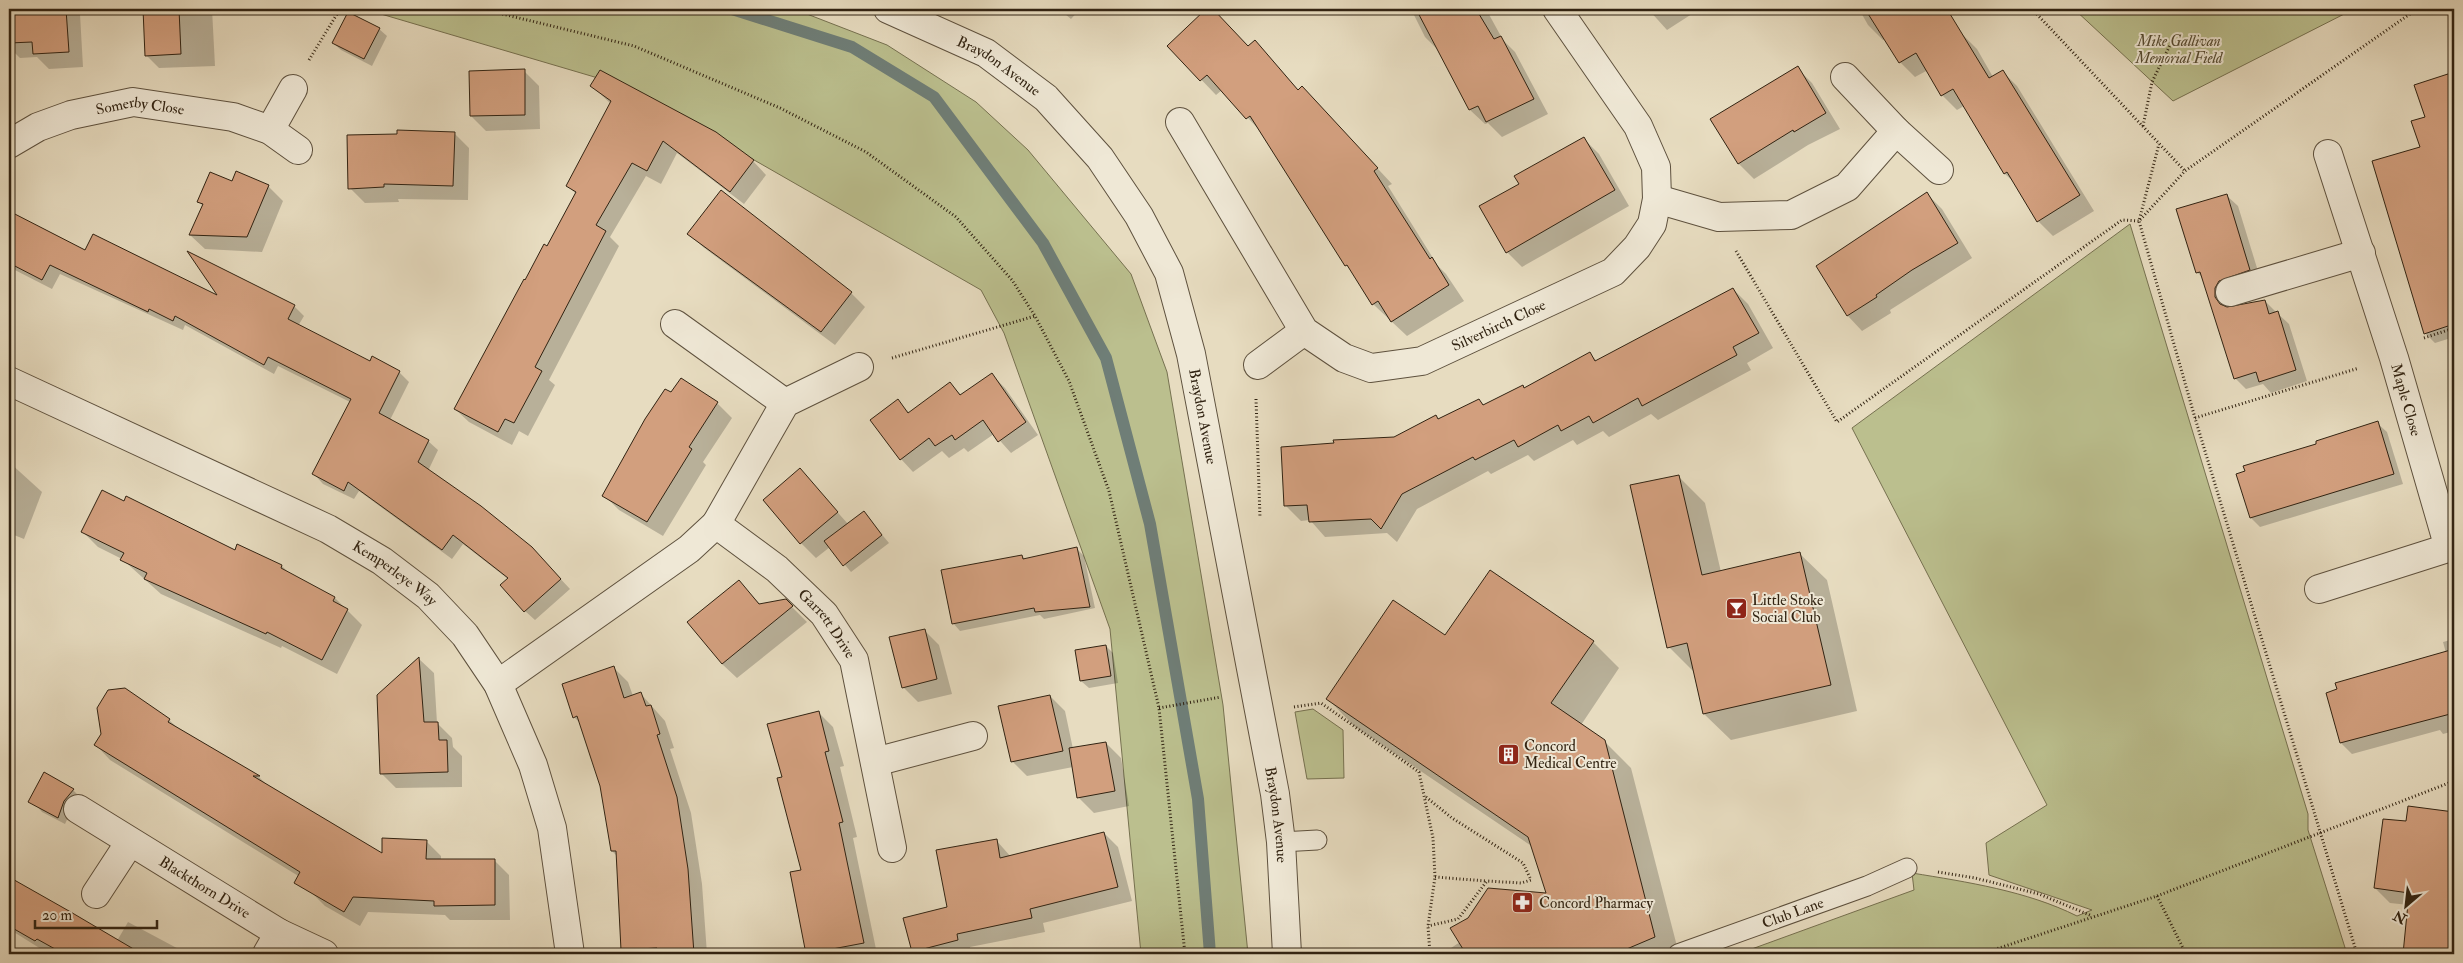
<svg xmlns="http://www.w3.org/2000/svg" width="2463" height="963" font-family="'IM FELL Double Pica',serif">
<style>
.green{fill:#bbbf8e;stroke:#767150}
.shadow{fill:#0003}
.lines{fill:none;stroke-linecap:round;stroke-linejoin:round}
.stream{stroke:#6f7e77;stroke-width:12}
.building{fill:#d29f7e;stroke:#312312}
.lane-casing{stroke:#5e513e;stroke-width:21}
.street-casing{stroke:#5e513e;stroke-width:30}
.path{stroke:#312312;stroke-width:3;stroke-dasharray:1 2.5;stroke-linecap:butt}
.lane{stroke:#efe8d6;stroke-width:19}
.street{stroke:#efe8d6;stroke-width:28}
.labels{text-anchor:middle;stroke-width:4;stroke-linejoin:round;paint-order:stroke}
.park-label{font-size:15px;font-style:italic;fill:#544a31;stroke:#efe8d6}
.street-label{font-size:15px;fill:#312312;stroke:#efe8d6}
.poi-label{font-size:15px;fill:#312312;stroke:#efe8d6;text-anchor:start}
</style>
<rect width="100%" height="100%" fill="#e7dcc0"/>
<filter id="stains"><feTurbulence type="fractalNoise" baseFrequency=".004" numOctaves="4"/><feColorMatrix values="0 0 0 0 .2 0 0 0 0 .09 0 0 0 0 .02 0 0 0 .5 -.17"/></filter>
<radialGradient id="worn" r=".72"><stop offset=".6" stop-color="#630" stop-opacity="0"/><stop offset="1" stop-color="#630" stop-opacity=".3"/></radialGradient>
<g class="green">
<polygon points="371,9 794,9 887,45 976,102 1028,150 1131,274 1167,372 1223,705 1248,954 1141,954 1110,629 1004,333 981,290 625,86 381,14"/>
<polygon points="2074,9 2354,9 2173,101"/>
<path d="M2130,224L2308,814V830L2347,954H1738L1914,890L1912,873C1967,882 2027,891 2077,916L2092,910L1989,875L1986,843L2047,805L1852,428Z"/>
<polygon points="1313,709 1343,730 1344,778 1307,779 1295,712"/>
</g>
<g class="shadow">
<polygon points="9,9 75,9 80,14 83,67 49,69 37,57 20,58 9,47"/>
<polygon points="144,9 212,9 215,66 159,68 146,55"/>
<polygon points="1059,9 1080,9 1071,19"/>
<polygon points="1208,9 1211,9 1248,48 1255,42 1299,91 1302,87 1392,184 1388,186 1438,266 1446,274 1464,301 1407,336 1373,304 1354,273 1346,265 1262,133 1222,90 1216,95 1169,46"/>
<polygon points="1411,9 1486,9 1503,40 1515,52 1548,114 1502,137 1488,123 1485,124 1470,110 1439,51 1425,37"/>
<polygon points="1648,9 1693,9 1695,12 1667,30"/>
<polygon points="1859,9 1926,9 1934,17 1962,34 1977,49 1993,77 2002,71 2017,86 2094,211 2053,236 2038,221 2016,184 2005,174 1964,106 1957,110 1942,95 1928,70 1915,77 1900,62 1886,39 1883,40 1868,25"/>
<polygon points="379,29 387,36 372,66 341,50 333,43"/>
<polygon points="1797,68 1812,83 1840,129 1808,145 1754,179 1739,164 1712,120"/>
<polygon points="524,71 539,86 540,129 486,131 471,116"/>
<polygon points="2454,73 2454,337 2435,343 2425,333 2422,148 2426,117 2415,86"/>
<polygon points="592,86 753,161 766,175 744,204 677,153 661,184 646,176 610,237 619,246 549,380 555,385 528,436 519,431 512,445 469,422 455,409 576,194 568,186 611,104"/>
<polygon points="454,133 469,148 468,200 398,199 399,202 365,203 350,188"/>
<polygon points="1584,139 1599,154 1629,206 1522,267 1507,252 1520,185"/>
<polygon points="233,183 268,186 283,201 262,252 205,249 190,235 204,207 198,201"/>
<polygon points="1927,194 1942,209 1972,258 1890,310 1891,313 1862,331 1848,316"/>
<polygon points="2226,195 2238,206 2261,281 2226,300 2226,309 2265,301 2277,313 2289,324 2307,381 2271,393 2263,384 2246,389 2235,378 2204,279 2197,272"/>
<polygon points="9,213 86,251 221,299 294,306 304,316 298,326 370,363 399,372 409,382 390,420 428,441 438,450 428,471 542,559 570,589 535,620 525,611 508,579 463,544 452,559 359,491 354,499 323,484 314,474 350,402 278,366 274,374 185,325 183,330 60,274 52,289 9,267"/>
<polygon points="689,233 851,293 865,307 835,345 703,247"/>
<polygon points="1733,289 1748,304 1773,348 1747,363 1751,370 1658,420 1651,414 1609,437 1603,431 1577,445 1573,440 1534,461 1528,455 1491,474 1488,471 1417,509 1397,542 1387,533 1325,537 1310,520 1301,521 1286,506 1395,438 1436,416 1439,420 1479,400 1485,406 1522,386 1525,389 1590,354 1597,361"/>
<polygon points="992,375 1005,388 1038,435 1011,453 994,434 968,452 964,448 949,458 942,451 913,472 901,459 897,401 910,413 950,383 962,396"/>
<polygon points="681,379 717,403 732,418 703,462 706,465 663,536 619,510 604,495"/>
<polygon points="2377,423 2387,432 2403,484 2260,527 2251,518 2238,474"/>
<polygon points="9,462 42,492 24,539 9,533"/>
<polygon points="800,470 848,524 863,512 889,543 851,572 830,547 816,558 801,543"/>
<polygon points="1678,476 1705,503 1721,572 1800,554 1827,580 1857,711 1731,740 1704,714 1695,673 1669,647"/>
<polygon points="83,532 236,552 282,566 290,574 335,598 362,625 337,674 282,646 281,648 161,594 122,559 98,547"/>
<polygon points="1077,549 1084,556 1095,608 1044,619 1040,615 960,631 953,623 1022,556 1026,560"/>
<polygon points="739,581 761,605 786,601 807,622 737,678 722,664"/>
<polygon points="924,630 939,645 952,694 918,702 903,687"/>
<polygon points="1446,637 1593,642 1619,668 1581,725 1604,741 1631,768 1679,954 1446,954 1445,952 1460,942 1548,894 1533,847 1354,726 1328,699"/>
<polygon points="2454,639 2454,731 2443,734 2440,730 2352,754 2341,743 2446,653 2443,642"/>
<polygon points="1106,646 1113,653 1118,683 1089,688 1081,681"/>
<polygon points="419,659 434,673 437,723 452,738 453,747 462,756 462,787 396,788 381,773"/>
<polygon points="614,668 628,682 633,696 641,694 665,721 674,748 670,749 691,813 702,884 707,954 627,954 623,949 618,857 612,851 601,786 581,724 574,717"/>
<polygon points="1050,696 1065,711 1073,749 1106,743 1121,758 1129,806 1094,813 1079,798 1073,767 1027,776 1012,761"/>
<polygon points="818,712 833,727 844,766 840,767 857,837 853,838 877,954 808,954 791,873 802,871"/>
<polygon points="169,720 181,731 259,777 268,786 384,855 426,841 441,856 441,860 494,860 509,875 510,920 450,920 445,915 368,912 360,926 325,906 310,891 300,877 110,760 96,745"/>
<polygon points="9,740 14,753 9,755"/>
<polygon points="73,790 80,797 72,809 65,824 42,812 35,804"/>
<polygon points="2409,808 2454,814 2454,954 2404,954 2409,905 2390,903 2375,888 2407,823"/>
<polygon points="1104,833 1118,847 1132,901 1043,923 1045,932 970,947 971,954 917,954 914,951 996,840 1011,857"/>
<polygon points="16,883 117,941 128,922 188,954 49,954 9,929 9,896"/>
</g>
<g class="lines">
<polyline class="stream" points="732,9 852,47 934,97 1043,243 1106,358 1150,524 1198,799 1210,954"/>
</g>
<g class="building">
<polygon points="9,9 66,9 69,52 33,54 32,42 9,43"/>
<polygon points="143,9 179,9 181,54 145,56"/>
<polygon points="1206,9 1213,9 1248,46 1255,40 1298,90 1302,86 1378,168 1374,171 1430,259 1432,257 1449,285 1391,322 1378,301 1372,305 1347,265 1345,266 1250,116 1246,119 1207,75 1200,81 1167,46"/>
<polygon points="1416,9 1476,9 1494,39 1501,36 1534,99 1486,122 1478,106 1469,110"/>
<polygon points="1865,9 1947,9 1989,78 2003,70 2080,195 2037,222 2007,172 2004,174 1953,89 1941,96 1916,53 1899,63"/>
<polygon points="348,12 380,28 364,59 332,43"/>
<polygon points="1798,66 1826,113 1794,132 1793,130 1738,164 1710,119"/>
<polygon points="525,69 525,115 470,116 469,71"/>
<polygon points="600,70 716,132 754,160 730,192 663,141 647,171 632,163 596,225 606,231 535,367 542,371 514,423 505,419 498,432 454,409 524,279 525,280 544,244 547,246 576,192 566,186 611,101 590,86"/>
<polygon points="2454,72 2454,324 2424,334 2372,161 2420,147 2411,121 2425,117 2414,85"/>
<polygon points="397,130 455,132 453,186 384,184 384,187 348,189 347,135 397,134"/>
<polygon points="1584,137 1615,190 1506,253 1479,206 1519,184 1514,176"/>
<polygon points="236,171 269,185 247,237 189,235 203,204 197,202 210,172 232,181"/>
<polygon points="721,190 852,292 821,332 687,234"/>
<polygon points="1927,192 1958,243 1912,270 1876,295 1877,297 1847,316 1816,266"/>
<polygon points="2227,194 2250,270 2219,281 2215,288 2215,297 2220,304 2227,307 2265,300 2269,314 2278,311 2296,370 2259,382 2256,372 2234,379 2200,272 2196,273 2176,209"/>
<polygon points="9,211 85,250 93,234 217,295 187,251 295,305 288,319 370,361 372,356 400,371 379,413 429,440 418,462 481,506 532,547 561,579 524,612 500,585 508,578 453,535 442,550 348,482 344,491 312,474 351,399 268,357 264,365 175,316 173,321 149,309 148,312 50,265 42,280 9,263"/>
<polygon points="1733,288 1759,333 1733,347 1737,355 1642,406 1638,398 1593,423 1589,416 1561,431 1558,425 1518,447 1514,440 1475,460 1473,457 1402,494 1381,529 1371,519 1309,522 1307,505 1284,506 1281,447 1334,443 1333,440 1394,437 1436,415 1438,419 1479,399 1483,405 1523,385 1524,388 1590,352 1595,361"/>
<polygon points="992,373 1026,422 998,442 983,420 955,440 952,435 935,446 929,438 900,460 870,420 898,399 908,413 950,382 960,395"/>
<polygon points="681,378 718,402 689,447 692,449 647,522 602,496 645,419 665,389 671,392"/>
<polygon points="2378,421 2394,474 2250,518 2236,474 2245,471 2243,466 2316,444 2316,441"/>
<polygon points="800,468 838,512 800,544 763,500"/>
<polygon points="1679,475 1702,575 1800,552 1831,685 1703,714 1687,643 1667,648 1630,485"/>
<polygon points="102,490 124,501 126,496 235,550 237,544 282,565 281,568 335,597 333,601 348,609 322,660 267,632 266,634 144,579 147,573 120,560 124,553 81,532"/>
<polygon points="864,511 882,535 843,566 824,541"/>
<polygon points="1077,547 1090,607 1035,612 1034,608 952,624 941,570 1022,555 1023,559"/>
<polygon points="1490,570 1594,641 1551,703 1605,740 1655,937 1615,954 1466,954 1450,928 1468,918 1488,888 1546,893 1528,837 1326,699 1393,600 1445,635"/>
<polygon points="739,580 759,604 786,599 793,606 722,664 687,622"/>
<polygon points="925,629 937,679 902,688 889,637"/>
<polygon points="1106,645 1111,676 1080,681 1075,650"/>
<polygon points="2454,649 2454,713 2340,743 2326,693 2337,689 2335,683"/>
<polygon points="419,657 424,722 438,722 439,740 447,740 448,772 380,774 377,695"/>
<polygon points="614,666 624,698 641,692 646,706 651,705 660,734 657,735 677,797 688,869 694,954 657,954 657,948 621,950 616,851 611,851 600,786 577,716 573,718 562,684"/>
<polygon points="125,688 170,719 168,722 260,776 253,776 382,853 382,838 427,840 426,859 495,859 495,905 434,906 434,901 353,897 344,912 294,883 300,872 94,745 101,734 97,708 108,690"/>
<polygon points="1050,695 1063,751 1011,762 998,706"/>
<polygon points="819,711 829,751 825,752 843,822 839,823 864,943 806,954 790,872 801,870 777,778 782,777 767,724"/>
<polygon points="1106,742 1115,791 1077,798 1069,748"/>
<polygon points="44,772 74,789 64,801 58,818 28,802"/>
<polygon points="2408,806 2454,812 2454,954 2403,954 2409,893 2374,888 2383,819 2406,821"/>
<polygon points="1104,832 1118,887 1030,909 1032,918 957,934 958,940 912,952 903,918 947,907 936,850 997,839 1000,858"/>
<polygon points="9,877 69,911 142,954 64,954 37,939 35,941 9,926"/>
</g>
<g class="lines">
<defs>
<g id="lane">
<polyline points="1281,842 1317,840"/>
<path id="s1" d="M1678,954L1867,886L1907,868"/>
</g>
<g id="street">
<path id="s2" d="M888,9L986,53L1046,98L1100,158L1139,216L1169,273L1191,354L1275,794L1281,842L1287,954"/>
<polyline points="1845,77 1896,131 1939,170"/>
<path id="s3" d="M1180,122L1304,331L1344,358L1371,368L1422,361L1613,272L1637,247L1652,224L1657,199L1656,167L1638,126L1557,9"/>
<polyline points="270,130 293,89"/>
<path id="s4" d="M9,144L38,127L71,115L133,102L233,117L270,130L298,150"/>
<path id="s5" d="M2328,154L2394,358L2449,548"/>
<polyline points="1657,199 1719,217 1791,215 1847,187 1896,131"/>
<polyline points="2230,292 2361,253"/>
<polyline points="675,324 785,403"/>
<polyline points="1258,365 1304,331"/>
<path id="s6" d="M9,381L328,529L382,561L428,596L465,635L498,684L533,765L552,828L570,954"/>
<polyline points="716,524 785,403 859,367"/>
<polyline points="2319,589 2454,546"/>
<path id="s7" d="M498,684L689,549L716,524L777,569L824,614L854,660L892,848"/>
<polyline points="875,762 973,736"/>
<path id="s8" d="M78,809L279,933L324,954"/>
<polyline points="96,894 130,842"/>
<polyline points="267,954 279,933"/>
</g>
</defs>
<use href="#lane" class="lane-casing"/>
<use href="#street" class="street-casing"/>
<g class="path">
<polyline points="482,9 634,46 780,108 866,152 956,217 1012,280 1035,316 1069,381 1109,491 1159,708 1185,954"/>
<polyline points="2032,9 2185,171"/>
<polyline points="309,60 340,9"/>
<polyline points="2143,126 2152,82 2173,39"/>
<polyline points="1736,251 1837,422 2122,220 2139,221 2159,144"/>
<polyline points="2424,338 2454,328"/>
<polyline points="892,358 1035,316"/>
<polyline points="1256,399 1260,518"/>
<polyline points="2195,418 2359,368"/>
<polyline points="1294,707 1321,703 1419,772 1433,838 1435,877 1428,926 1430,954"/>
<polyline points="1159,708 1221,697"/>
<polyline points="1426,797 1452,818 1523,863 1531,880 1521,883 1487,881 1458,919 1428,926"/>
<polyline points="1938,872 1975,878 2039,894 2092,916"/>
<polyline points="1435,877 1486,881"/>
<polyline points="2157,896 2186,954"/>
<polyline points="1981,954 2157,896 2454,781"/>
<polyline points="2357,954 2195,418 2139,221 2185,171 2417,9"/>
</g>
<use href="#lane" class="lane"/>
<use href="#street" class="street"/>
</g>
<defs>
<symbol id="bar-square" viewBox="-11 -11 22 22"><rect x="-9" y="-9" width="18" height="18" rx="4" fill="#8f2418" stroke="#efe8d6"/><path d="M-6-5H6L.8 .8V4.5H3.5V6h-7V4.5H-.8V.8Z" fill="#fff"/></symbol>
<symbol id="building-square" viewBox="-11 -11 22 22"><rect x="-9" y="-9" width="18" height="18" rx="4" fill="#8f2418" stroke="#efe8d6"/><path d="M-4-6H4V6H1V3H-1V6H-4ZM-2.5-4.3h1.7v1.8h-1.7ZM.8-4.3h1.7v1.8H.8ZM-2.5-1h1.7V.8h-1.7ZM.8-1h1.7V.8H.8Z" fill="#fff"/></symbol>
<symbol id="pharmacy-square" viewBox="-11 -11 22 22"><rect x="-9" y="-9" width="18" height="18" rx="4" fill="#8f2418" stroke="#efe8d6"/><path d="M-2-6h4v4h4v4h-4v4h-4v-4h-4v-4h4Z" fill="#fff"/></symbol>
</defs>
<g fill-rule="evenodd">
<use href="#bar-square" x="1724" y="596" width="25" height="25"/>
<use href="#building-square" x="1496" y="742" width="25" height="25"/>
<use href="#pharmacy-square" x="1510" y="890" width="25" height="25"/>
</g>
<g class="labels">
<g class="park-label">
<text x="2179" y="46">Mike Gallivan<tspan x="2179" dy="17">Memorial Field</tspan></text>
</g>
<g class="street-label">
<text dy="5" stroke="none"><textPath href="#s2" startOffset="125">Braydon Avenue</textPath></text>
<text dy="5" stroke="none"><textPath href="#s4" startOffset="139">Somerby Close</textPath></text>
<text dy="5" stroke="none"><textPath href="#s3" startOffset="456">Silverbirch Close</textPath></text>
<text dy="5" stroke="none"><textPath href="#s5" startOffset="258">Maple Close</textPath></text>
<text dy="5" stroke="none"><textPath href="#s2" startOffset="545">Braydon Avenue</textPath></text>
<text dy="5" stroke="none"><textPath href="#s6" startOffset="432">Kemperleye Way</textPath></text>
<text dy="5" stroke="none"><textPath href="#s7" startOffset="421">Garrett Drive</textPath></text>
<text dy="5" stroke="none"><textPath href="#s2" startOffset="950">Braydon Avenue</textPath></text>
<text dy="5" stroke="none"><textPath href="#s8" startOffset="149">Blackthorn Drive</textPath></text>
<text dy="5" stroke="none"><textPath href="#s1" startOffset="122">Club Lane</textPath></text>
</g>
<g class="poi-label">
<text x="1752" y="605">Little Stoke<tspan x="1752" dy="17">Social Club</tspan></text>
<text x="1524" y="751">Concord<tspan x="1524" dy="17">Medical Centre</tspan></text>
<text x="1539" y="908">Concord Pharmacy</text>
</g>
</g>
<rect width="2463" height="963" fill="none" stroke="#e7dcc0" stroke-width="30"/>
<rect x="10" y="10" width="2443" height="943" fill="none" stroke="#312312" stroke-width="2.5"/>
<rect x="15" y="15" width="2433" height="933" fill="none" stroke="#312312"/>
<g transform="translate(2406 906) rotate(208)" stroke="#efe8d6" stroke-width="4" paint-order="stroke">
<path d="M0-4L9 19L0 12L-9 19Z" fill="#312312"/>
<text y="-8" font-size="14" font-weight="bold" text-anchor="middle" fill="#312312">N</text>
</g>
<path d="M35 920v8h122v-8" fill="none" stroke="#312312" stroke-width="2.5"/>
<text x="42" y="920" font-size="15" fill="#312312" stroke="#efe8d6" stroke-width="4" paint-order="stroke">20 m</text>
<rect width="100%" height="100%" filter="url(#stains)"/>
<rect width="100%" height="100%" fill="url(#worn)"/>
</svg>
